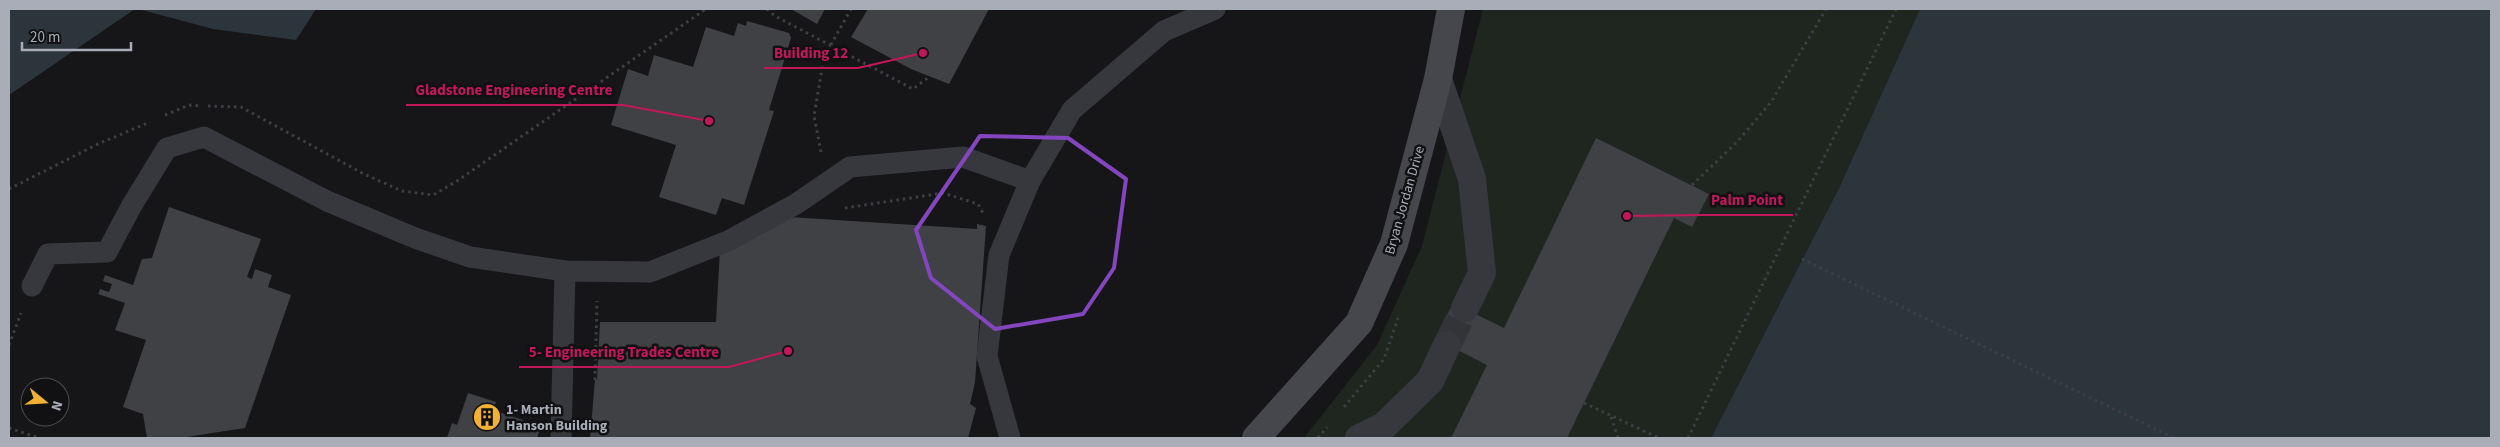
<svg xmlns="http://www.w3.org/2000/svg" width="2500" height="447" font-family="'Source Sans 3',sans-serif">
<style>
.green{fill:#1e261f}
.water{fill:#2c353c}
.building{fill:#404145}
.lines{fill:none;stroke-linecap:round;stroke-linejoin:round}
.street-tunnel{stroke:#333438;stroke-width:28;stroke-dasharray:28 14;stroke-linecap:butt}
.path{stroke:#3d3f44;stroke-width:3;stroke-dasharray:2.5 4;stroke-linecap:butt}
.lane{stroke:#37383d;stroke-width:21}
.street{stroke:#37383d;stroke-width:28}
.secondary{stroke:#45474d;stroke-width:28}
.marked{fill:none;stroke:#8446be;stroke-width:4;stroke-linejoin:round}
.labels{text-anchor:middle;stroke-width:5;stroke-linejoin:round;paint-order:stroke}
.street-label{font-size:14px;fill:#a8adb8;stroke:#111113}
.poi-label{font-size:14px;font-weight:bold;fill:#a8adb8;stroke:#111113;text-anchor:start}
.leader{fill:none;stroke:#c2185b;stroke-width:2}
.callout-dot{fill:#c2185b;stroke:#111113;stroke-width:2}
.callout-label{font-size:15px;text-anchor:middle;font-weight:bold;fill:#c2185b;stroke:#111113;stroke-width:5;stroke-linejoin:round;paint-order:stroke}
</style>
<rect width="100%" height="100%" fill="#161618"/>
<polygon class="green" points="1483,9 1920,9 1840,186 1711,438 1304,438 1377,345 1422,246"/>
<g class="water">
<polygon points="9,9 135,9 9,95"/>
<polygon points="138,9 316,9 296,40 213,29"/>
<polygon points="1920,9 2491,9 2491,438 1711,438 1840,186"/>
</g>
<g class="building">
<polygon points="791,9 825,9 817,24"/>
<polygon points="868,9 989,9 949,84 911,69 851,37"/>
<polygon points="747,21 789,33 791,38 769,110 774,111 744,205 722,198 716,215 659,197 676,145 611,125 628,69 648,76 654,55 693,67 706,27 734,36 738,23 746,26"/>
<polygon points="1596,138 1709,194 1692,227 1674,218 1567,438 1451,438 1487,365 1436,339 1453,303 1504,328"/>
<polygon points="169,207 261,239 247,277 252,279 255,269 272,275 268,287 291,295 245,428 180,438 147,438 143,414 123,407 146,340 115,330 125,303 98,294 100,289 109,292 112,284 103,281 105,275 133,285 142,259 152,258"/>
<polygon points="789,217 977,229 977,224 986,226 975,382 970,404 976,408 968,438 590,438 595,380 597,380 600,322 716,322 720,249"/>
<polygon points="468,393 496,402 493,410 541,426 537,438 447,438 452,423 457,425"/>
</g>
<g class="lines">
<polyline class="street-tunnel" points="1447,345 1465,308"/>
<g class="path">
<polyline points="767,9 775,16 913,89 929,77"/>
<polyline points="208,106 241,107 362,173 402,191 433,195 457,181 706,9"/>
<polyline points="165,115 189,105 202,106"/>
<polyline points="821,152 814,116 824,57 851,9"/>
<polyline points="1692,185 1737,142 1771,102 1826,9"/>
<polyline points="9,189 98,144 150,122"/>
<polyline points="845,208 943,193 978,204 983,213"/>
<polyline points="1802,259 2174,438"/>
<polyline points="9,345 21,313"/>
<polyline points="595,380 597,301"/>
<polyline points="1584,403 1659,438"/>
<polyline points="1344,407 1384,359 1398,318"/>
<polyline points="1611,417 1618,438"/>
<polyline points="9,428 39,438"/>
<polyline points="1318,438 1327,427"/>
<polyline points="1688,438 1896,9"/>
</g>
<g class="lane">
<polyline points="32,286 48,254 107,252 132,205 167,148 204,137 327,201 415,238 470,257 565,271 650,272 728,241 796,204 850,167 963,157 1030,181"/>
<polyline points="561,438 565,271"/>
<polyline points="1010,438 987,356 999,255 1030,181 1072,110 1164,31 1215,9"/>
</g>
<g class="street">
<polyline points="1438,79 1472,179 1482,273 1465,308"/>
<polyline points="1359,438 1384,426 1430,381 1447,345"/>
</g>
<polyline class="secondary" points="1256,438 1359,323 1394,244 1438,79 1451,9"/>
</g>
<path class="marked" d="M980,136L1068,138L1126,179L1114,268L1083,314L995,329L931,278L916,230Z"/>
<defs>
<symbol id="building-disc" viewBox="-11 -11 22 22"><circle r="9.5" fill="#f2b134" stroke="#111113"/><path d="M-4-6H4V6H1V3H-1V6H-4ZM-2.5-4.3h1.7v1.8h-1.7ZM.8-4.3h1.7v1.8H.8ZM-2.5-1h1.7V.8h-1.7ZM.8-1h1.7V.8H.8Z" fill="#111"/></symbol>
</defs>
<g fill-rule="evenodd">
<use href="#building-disc" x="471" y="401" width="32" height="32"/>
</g>
<g class="labels">
<g class="street-label">
<text transform="translate(1404 200) rotate(-74)" y="5">Bryan Jordan Drive</text>
</g>
<g class="poi-label">
<text x="506" y="414">1- Martin<tspan x="506" dy="16">Hanson Building</tspan></text>
</g>
</g>
<path class="leader" d="M923 53L858 68H764M709 121L623 105H406M1627 216L1701 215H1793M788 351L729 367H519"/>
<g class="callout-dot">
<circle cx="923" cy="53" r="5"/>
<circle cx="709" cy="121" r="5"/>
<circle cx="1627" cy="216" r="5"/>
<circle cx="788" cy="351" r="5"/>
</g>
<g class="callout-label">
<text x="811" y="58">Building 12</text>
<text x="514" y="95">Gladstone Engineering Centre</text>
<text x="1747" y="205">Palm Point</text>
<text x="624" y="357">5- Engineering Trades Centre</text>
</g>
<rect width="2500" height="447" fill="none" stroke="#a8adb8" stroke-width="20"/>
<g transform="translate(45 402) rotate(108)"><circle r="24" fill="#111113" stroke="#4d4f55"/>
<path d="M0-4L9 19L0 12L-9 19Z" fill="#f2b134"/>
<text y="-8" font-size="14" font-weight="bold" text-anchor="middle" fill="#a8adb8">N</text>
</g>
<path d="M22 42v8h109v-8" fill="none" stroke="#a8adb8" stroke-width="2.5"/>
<text x="30" y="42" font-size="15" fill="#a8adb8" stroke="#111113" stroke-width="4" paint-order="stroke">20 m</text>
</svg>
